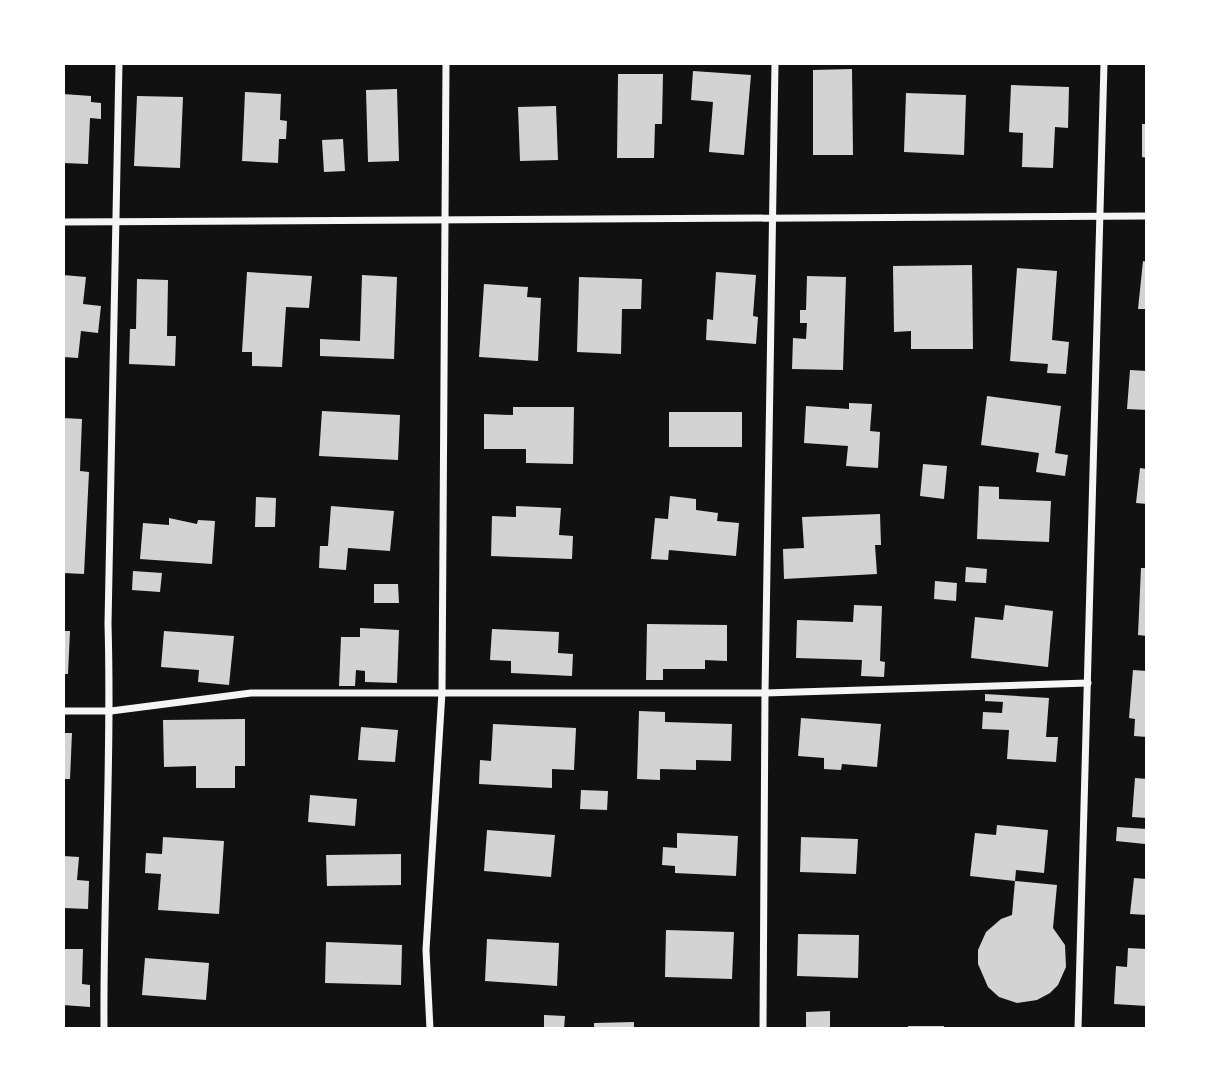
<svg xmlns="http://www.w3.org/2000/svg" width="1210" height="1092" font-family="Montserrat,sans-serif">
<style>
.building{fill:#d3d3d3}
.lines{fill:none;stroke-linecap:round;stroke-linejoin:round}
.minor{stroke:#f5f5f5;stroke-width:7}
</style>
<rect width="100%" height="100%" fill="#111"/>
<g class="building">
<polygon points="852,69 853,155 813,155 813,70"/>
<polygon points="693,71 751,75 744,155 709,152 713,102 691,100"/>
<polygon points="618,74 663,74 662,124 655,124 654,158 617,158"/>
<polygon points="1011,85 1069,87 1068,128 1055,127 1053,168 1022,167 1023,133 1009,132"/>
<polygon points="397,89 399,161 368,162 366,90"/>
<polygon points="245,92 281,94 280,120 287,121 286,139 279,139 278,163 242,161"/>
<polygon points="906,93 966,95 964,155 904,152"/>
<polygon points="63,94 91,96 91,102 101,103 101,119 90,118 88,164 63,163"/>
<polygon points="137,96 183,97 180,168 134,166"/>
<polygon points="556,106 558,160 520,161 518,107"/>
<polygon points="1142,124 1147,124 1147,158 1142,157"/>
<polygon points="343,139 345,171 324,172 322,140"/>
<polygon points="1143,261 1147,262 1147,309 1138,309"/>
<polygon points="972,265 973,349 911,349 911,331 894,332 893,266"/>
<polygon points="1017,268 1057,271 1052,340 1069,342 1066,374 1047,373 1048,364 1010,361"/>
<polygon points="247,272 312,276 309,308 286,307 282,367 252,366 252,352 242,352"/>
<polygon points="716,272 756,275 753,316 758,317 756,344 706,340 707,319 713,320"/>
<polygon points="63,275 86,277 83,304 101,306 98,333 81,331 78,358 63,357"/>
<polygon points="362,275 397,277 394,359 320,356 320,339 360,341"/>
<polygon points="807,276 846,277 843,370 792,369 793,338 806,339 807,323 800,323 800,310 806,310"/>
<polygon points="579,277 642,279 641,309 622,309 621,354 577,352"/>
<polygon points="137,279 168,280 167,336 176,336 175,366 129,364 130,329 136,329"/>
<polygon points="484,284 528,287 527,297 541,298 538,361 479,357"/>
<polygon points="1130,370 1147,371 1147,410 1127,409"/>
<polygon points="987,396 1061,406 1055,453 1068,455 1065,476 1036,472 1039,453 981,445"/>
<polygon points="849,403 872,404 870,431 880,432 878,468 846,466 848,446 804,443 806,406 849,409"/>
<polygon points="513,407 574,407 573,464 526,463 526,449 484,449 484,414 513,415"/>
<polygon points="322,411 400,415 398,460 319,456"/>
<rect x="669" y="412" width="73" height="35"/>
<polygon points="63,418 82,419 80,471 89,472 84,574 63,573"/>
<polygon points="923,464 947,466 944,499 920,496"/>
<polygon points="1140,468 1147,469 1147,504 1136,503"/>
<polygon points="979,486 999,487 999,499 1051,501 1049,542 977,539"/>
<polygon points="670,496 696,499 696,510 718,513 717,521 739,523 736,556 669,550 668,560 651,559 655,518 668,519"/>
<polygon points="256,497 276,498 275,527 255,527"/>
<polygon points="331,506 394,511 390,551 348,548 346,570 319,568 320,546 328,546"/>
<polygon points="516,506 561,508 559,535 573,536 572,559 491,556 492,516 516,517"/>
<polygon points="880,514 881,545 875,545 877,574 784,579 783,549 804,548 802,517"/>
<polygon points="169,518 197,524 198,520 215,521 212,564 140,559 143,523 169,525"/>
<polygon points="966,567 987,569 986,583 965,582"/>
<polygon points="1141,568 1147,568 1147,636 1138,635"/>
<polygon points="133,571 162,573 160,592 132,590"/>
<polygon points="935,581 957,583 956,601 934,599"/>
<polygon points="374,584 398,584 399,603 374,603"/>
<polygon points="854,605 882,606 880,661 885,662 884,677 861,676 862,660 796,658 797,620 853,622"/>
<polygon points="1005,605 1053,611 1048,667 971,658 975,617 1003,620"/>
<polygon points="647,624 727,625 727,661 705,660 705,669 663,669 663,680 646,680"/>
<polygon points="360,628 399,630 397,683 365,682 365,671 356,670 355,686 339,686 341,637 360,637"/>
<polygon points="492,629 559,632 558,653 573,654 572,676 511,673 511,661 490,660"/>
<polygon points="63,631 70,631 68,674 63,674"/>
<polygon points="164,631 234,636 229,685 198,682 199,670 161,667"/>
<polygon points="1133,670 1147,671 1147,737 1134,736 1135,719 1129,718"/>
<polygon points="985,694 1049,698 1046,737 1058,737 1056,762 1007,759 1009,730 982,729 983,712 1002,713 1003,702 985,701"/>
<polygon points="639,711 665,712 665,722 732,724 731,761 696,760 696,770 660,769 660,780 637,779"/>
<polygon points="801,718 881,724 877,767 842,764 841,770 824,769 824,758 798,756"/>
<polygon points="245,719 245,766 235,766 235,788 196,788 196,766 164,767 163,720"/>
<polygon points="493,724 576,728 574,770 552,769 552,788 479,784 480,760 491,761"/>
<polygon points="361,727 398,730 395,762 358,760"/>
<polygon points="63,733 72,733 70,779 63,779"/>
<polygon points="1135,778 1147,779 1147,818 1132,817"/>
<polygon points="581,790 608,791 607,810 580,809"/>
<polygon points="310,795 357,799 355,826 308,822"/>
<polygon points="997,825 1048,830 1044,873 1016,870 1015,881 970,876 975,833 996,835"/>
<polygon points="1117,827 1147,829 1145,844 1116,841"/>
<polygon points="487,830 555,835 551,877 484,871"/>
<polygon points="677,833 738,836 736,876 675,873 675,866 662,865 663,847 677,848"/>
<polygon points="163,837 224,841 219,914 158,910 161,874 145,873 146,853 162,854"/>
<polygon points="801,837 858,839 856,874 800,872"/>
<polygon points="401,854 401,885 327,886 326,855"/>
<polygon points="63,856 79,857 77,880 89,881 88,909 63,908"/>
<polygon points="1134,878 1147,879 1147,915 1130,914"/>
<polygon points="1015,881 1057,885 1053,928 1065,945 1066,967 1058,985 1050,993 1037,1000 1017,1003 999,997 988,987 978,964 978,950 986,932 1001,919 1012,915"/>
<polygon points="666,930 734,932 732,979 665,977"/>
<polygon points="798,934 859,935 858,978 797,976"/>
<polygon points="487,939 559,943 557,986 485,981"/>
<polygon points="326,942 402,945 401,985 325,983"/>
<polygon points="1128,948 1147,949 1147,1006 1114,1004 1116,966 1127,967"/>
<polygon points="63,949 83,949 82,984 90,985 90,1007 63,1005"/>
<polygon points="145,958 209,963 206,1000 142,995"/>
<polygon points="830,1011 830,1029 806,1029 806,1012"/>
<polygon points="544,1015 565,1016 564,1029 544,1029"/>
<polygon points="634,1022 634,1029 594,1029 594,1023"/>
<rect x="908" y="1026" width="36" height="3"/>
</g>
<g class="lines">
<g class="minor">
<polyline points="63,222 1147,216"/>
<polyline points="63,711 111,711 251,693 765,693 1088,683"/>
<path d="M104,1029C103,894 112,759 108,624L119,63"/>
<polyline points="430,1029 426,950 442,692 446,63"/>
<polyline points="763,1029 765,693 775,63"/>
<polyline points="1078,1029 1104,63"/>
</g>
</g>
<rect width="1210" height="1092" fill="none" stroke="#ffffff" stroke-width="130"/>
</svg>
